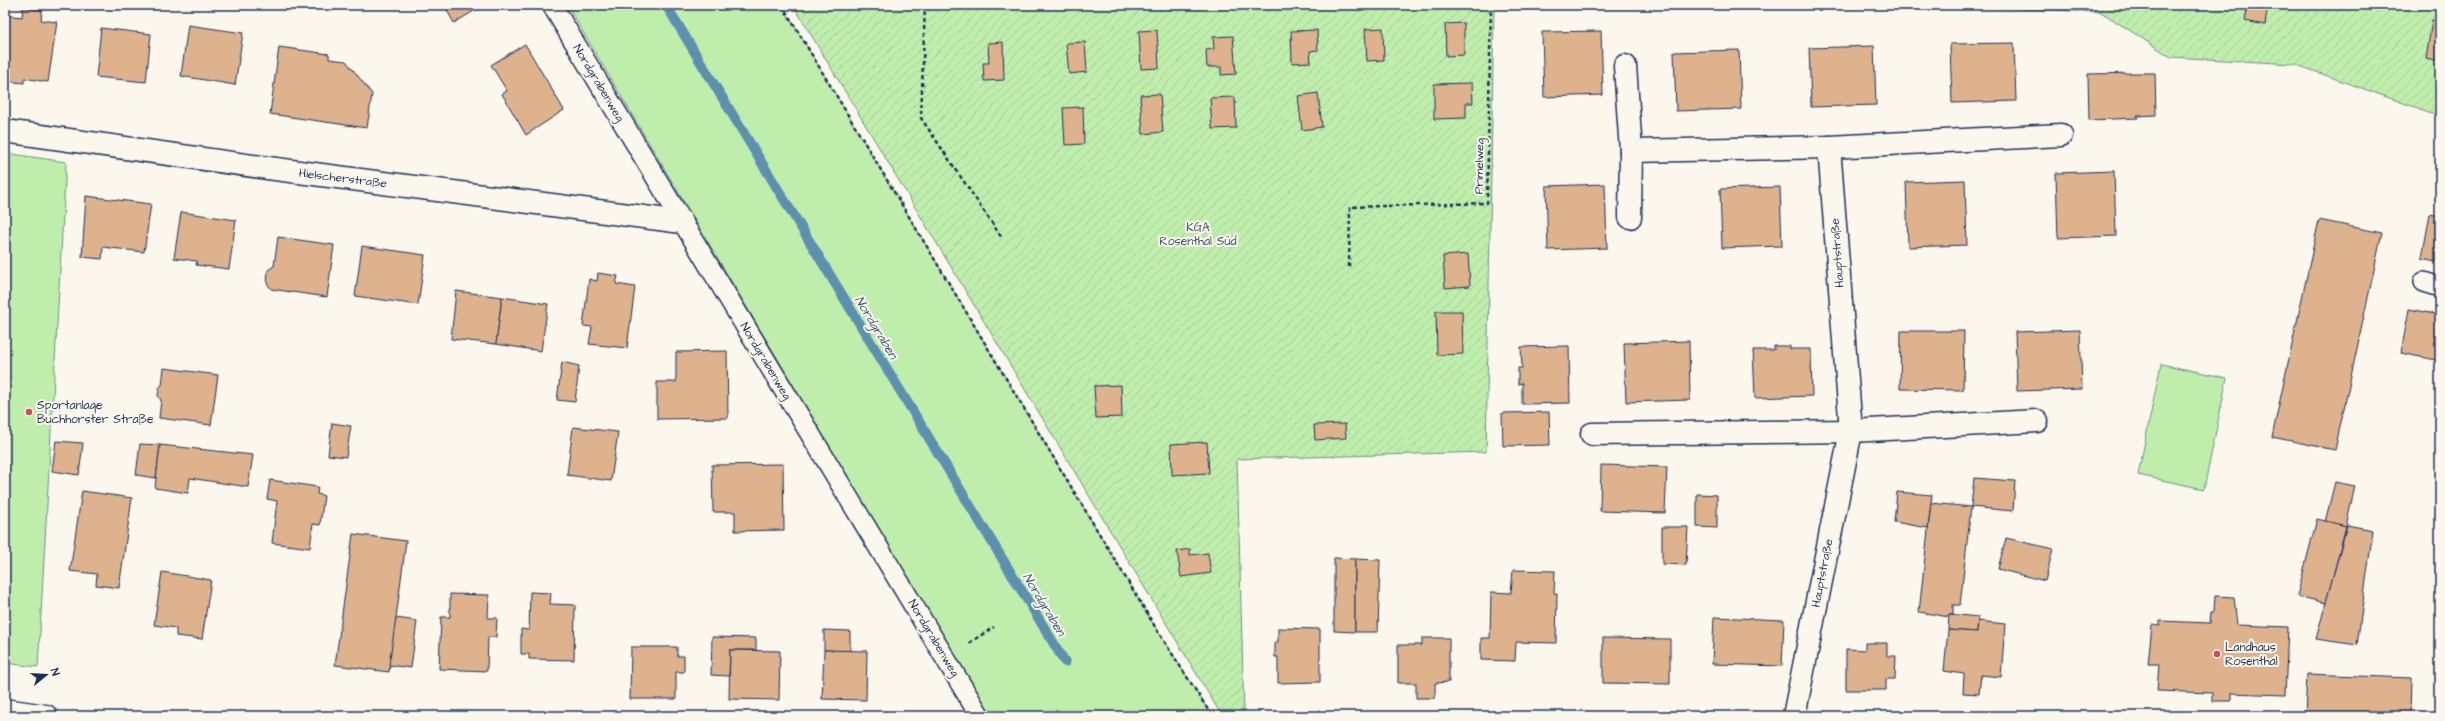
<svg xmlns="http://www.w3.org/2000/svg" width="2445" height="721" font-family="'Architects Daughter',sans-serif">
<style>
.green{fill:#bfeeac;stroke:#6d8e85}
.garden{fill:url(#garden-furrows);stroke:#6d8e85}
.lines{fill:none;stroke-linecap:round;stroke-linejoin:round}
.stream{stroke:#5b90af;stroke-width:10}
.building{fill:#ddb28d;stroke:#1b2f5e}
.service-casing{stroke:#1b2f5e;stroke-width:22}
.minor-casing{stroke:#1b2f5e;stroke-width:25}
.secondary-casing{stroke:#1b2f5e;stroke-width:25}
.path{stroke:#1b2f5e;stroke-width:2.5;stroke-dasharray:4 3;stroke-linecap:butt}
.service{stroke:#fbf7ec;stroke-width:19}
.minor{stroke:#fbf7ec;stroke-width:22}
.secondary{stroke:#fbf7ec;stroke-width:22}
.poi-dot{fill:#d1495b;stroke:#fbf7ec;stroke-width:1.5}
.labels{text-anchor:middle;stroke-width:4;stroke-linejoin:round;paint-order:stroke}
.street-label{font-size:12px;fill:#1b2f5e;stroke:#fbf7ec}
.park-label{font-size:12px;fill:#3c556e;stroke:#fbf7ec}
.poi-label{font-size:12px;fill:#1b2f5e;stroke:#fbf7ec;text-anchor:start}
.water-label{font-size:13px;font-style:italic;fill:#365780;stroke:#fbf7ec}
</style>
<defs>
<pattern id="garden-furrows" width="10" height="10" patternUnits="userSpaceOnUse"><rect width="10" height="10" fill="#bfeeac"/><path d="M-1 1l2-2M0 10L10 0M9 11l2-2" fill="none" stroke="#a4cc96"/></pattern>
</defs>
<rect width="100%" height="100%" fill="#fbf7ec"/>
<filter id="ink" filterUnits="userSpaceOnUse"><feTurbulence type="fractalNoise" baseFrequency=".025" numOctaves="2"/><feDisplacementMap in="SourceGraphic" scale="8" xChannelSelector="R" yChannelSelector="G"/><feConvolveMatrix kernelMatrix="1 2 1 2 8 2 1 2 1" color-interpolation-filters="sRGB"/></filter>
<g filter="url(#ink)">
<g class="green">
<polygon points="567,5 782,5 1157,630 1212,716 990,716"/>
<polygon points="5,153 66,162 38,667 5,663"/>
<polygon points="2161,364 2227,378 2204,489 2138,475"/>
</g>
<g class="garden">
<polygon points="793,5 1494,5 1486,452 1237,459 1244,716 1222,716"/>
<polygon points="1914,5 2440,5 2440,116 2294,64 2171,57 2101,12"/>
</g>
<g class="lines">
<polyline class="stream" points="666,5 1065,662"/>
</g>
<g class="building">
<polygon points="444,5 484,5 454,23"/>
<polygon points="2248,5 2268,5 2265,25 2245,21"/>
<polygon points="23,7 42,10 41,20 57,22 48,82 24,78 24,83 5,81 5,15 22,17"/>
<polygon points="2432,20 2440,21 2440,62 2426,59"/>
<polygon points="1464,23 1464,55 1446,56 1445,24"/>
<polygon points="188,25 243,33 235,85 181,76"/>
<polygon points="101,28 151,34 146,82 96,77"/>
<polygon points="1383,28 1384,60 1367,61 1365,29"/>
<polygon points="1157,30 1159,68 1141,69 1139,31"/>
<polygon points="1317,30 1318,50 1310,51 1311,62 1292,63 1291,31"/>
<polygon points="1601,31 1603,95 1544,97 1542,32"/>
<polygon points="1233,36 1236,74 1221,75 1221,67 1207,67 1206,50 1214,49 1213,37"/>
<polygon points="1003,42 1004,80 984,81 983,63 989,63 988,43"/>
<polygon points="1085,42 1087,72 1069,74 1066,43"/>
<polygon points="2014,43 2016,101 1952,103 1950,44"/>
<polygon points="525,44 564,110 526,135 502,94 507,91 491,65"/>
<polygon points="1874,46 1876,105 1811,107 1809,48"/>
<polygon points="279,47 329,54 329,59 346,61 372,94 367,128 270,114"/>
<polygon points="1739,50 1741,109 1676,111 1674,52"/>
<polygon points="2136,73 2155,73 2156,115 2137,116 2138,118 2089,120 2088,74"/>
<polygon points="1472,83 1473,103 1466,103 1466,118 1434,119 1434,84"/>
<polygon points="1318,93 1322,127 1302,130 1298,96"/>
<polygon points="1160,94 1163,132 1143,134 1140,95"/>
<polygon points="1235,97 1236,128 1212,129 1210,98"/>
<polygon points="1083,107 1084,144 1065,145 1063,108"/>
<polygon points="2114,171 2116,236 2058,238 2056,173"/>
<polygon points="1965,180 1967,245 1908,247 1906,182"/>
<polygon points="1605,184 1607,248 1548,250 1546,186"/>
<polygon points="1780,187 1782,246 1722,248 1720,189"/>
<polygon points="86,196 151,204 144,252 103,247 102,259 82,257"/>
<polygon points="181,212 236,220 229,269 196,265 197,261 174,258"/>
<polygon points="2430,214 2440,216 2440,262 2422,258"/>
<polygon points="2319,220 2382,233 2335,450 2272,437"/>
<polygon points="278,237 334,245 327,297 271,289 267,283 268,270 274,266"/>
<polygon points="362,246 425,255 418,305 355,296"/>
<polygon points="1468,254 1470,286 1445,288 1443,256"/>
<polygon points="598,273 618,276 616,284 635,287 627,348 589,344 592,327 583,326 589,279 597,281"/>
<polygon points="456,291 502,297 496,344 451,339"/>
<polygon points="502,297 548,304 541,351 496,344"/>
<polygon points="2409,309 2440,315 2440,361 2401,353"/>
<polygon points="1436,311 1462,311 1463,354 1437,355"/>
<polygon points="2080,330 2082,389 2017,391 2015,332"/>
<polygon points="1901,331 1964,331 1963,390 1900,389"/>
<polygon points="1689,341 1690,400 1626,402 1624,343"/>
<polygon points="1569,346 1570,403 1522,404 1522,383 1518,384 1518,368 1522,368 1521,347"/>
<polygon points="1774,346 1790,346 1790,349 1811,349 1812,396 1755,398 1753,350 1774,350"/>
<polygon points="727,351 728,418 657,419 657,382 676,382 676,352"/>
<polygon points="562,362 579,366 575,402 557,400"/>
<polygon points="164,368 218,375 211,425 159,418 161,400 158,396 159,388 162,385"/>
<polygon points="1121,385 1122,417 1096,418 1094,386"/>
<polygon points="1549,412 1550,445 1503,446 1502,413"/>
<polygon points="332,423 351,426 346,457 328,455"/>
<polygon points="1345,424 1346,438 1315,440 1314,425"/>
<polygon points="573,427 618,432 611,481 567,475"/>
<polygon points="56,441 83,443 79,475 52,471"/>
<polygon points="1207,442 1209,473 1172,475 1171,444"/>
<polygon points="140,444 160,445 156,478 136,475"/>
<polygon points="160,445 253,455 248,487 190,478 188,493 155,488"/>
<polygon points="783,464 784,530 735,531 735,512 713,512 712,465"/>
<polygon points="1601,465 1667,467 1665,513 1600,511"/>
<polygon points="1974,478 2015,481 2013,511 1971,507"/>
<polygon points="270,480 318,487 317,494 324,496 320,525 313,524 310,548 272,543 277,501 267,499"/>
<polygon points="2335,482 2355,486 2346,526 2325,522"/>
<polygon points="82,491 132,498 119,588 96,585 97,574 70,571"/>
<polygon points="1897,492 1932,495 1928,528 1894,522"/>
<polygon points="1697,494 1717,495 1717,528 1697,527"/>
<polygon points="1931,503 1971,507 1960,605 1953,605 1953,614 1949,614 1949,617 1919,612"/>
<polygon points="2317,519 2346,526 2326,603 2297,596"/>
<polygon points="2347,525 2373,530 2357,645 2316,639"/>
<polygon points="1662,527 1688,527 1686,565 1662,564"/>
<polygon points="353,534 406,541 389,672 335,665"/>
<polygon points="2006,538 2053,549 2045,581 1998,569"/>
<polygon points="1190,549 1190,555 1208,553 1211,573 1181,577 1177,551"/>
<polygon points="1334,558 1355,559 1355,632 1334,631"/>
<polygon points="1355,559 1380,560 1378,632 1355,632"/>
<polygon points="1513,570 1555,571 1554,593 1557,594 1556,643 1516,642 1515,661 1481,660 1481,638 1490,638 1491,592 1511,593"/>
<polygon points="162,572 211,580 202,639 176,636 176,628 154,625"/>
<polygon points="530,592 551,593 550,604 575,605 574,660 529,659 529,654 521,654 521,629 529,630"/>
<polygon points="450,594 489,595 488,618 497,618 496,637 488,637 487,671 439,669 441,617 450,617"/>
<polygon points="2215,596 2234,597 2237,625 2288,627 2285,695 2231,693 2231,701 2212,701 2212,693 2157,691 2159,664 2148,664 2152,625 2160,626 2160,621 2210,623 2211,612 2214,612"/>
<polygon points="1949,614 1978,617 1977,632 1948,630"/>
<polygon points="1714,617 1784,620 1782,666 1712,664"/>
<polygon points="396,618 417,621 411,668 389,665"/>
<polygon points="1978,621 2005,624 2001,677 1981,675 1979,694 1963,693 1964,674 1944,671 1948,630 1977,632"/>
<polygon points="1278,628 1320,629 1320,682 1278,683 1278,657 1275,657 1275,642 1278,642"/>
<polygon points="824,630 850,631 850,651 824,650"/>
<polygon points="712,637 756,638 756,650 730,650 729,676 711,675"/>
<polygon points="1422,638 1449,638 1449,682 1435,683 1435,698 1416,698 1416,683 1398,683 1398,645 1422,645"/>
<polygon points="1603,638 1670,639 1670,684 1603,683"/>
<polygon points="1865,643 1887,643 1887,656 1896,656 1895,679 1886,679 1886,690 1846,690 1846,649 1865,650"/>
<polygon points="631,647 677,647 677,656 684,656 684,672 676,672 676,699 630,699"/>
<polygon points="730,650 780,651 779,700 729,699"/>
<polygon points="824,650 867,651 866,700 822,699"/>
<polygon points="2307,674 2411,678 2410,716 2305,716"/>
</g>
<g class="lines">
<defs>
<g id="service">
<polyline points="552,5 980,716"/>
<polyline points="2424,282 2440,287"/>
</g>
<g id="minor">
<polyline points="1625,66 1631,151 1630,217"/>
<polyline points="5,131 268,168 682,222"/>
<polyline points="1631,151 1829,147 2061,135"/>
<polyline points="1592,434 1851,431 2037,421"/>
<polyline points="1794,716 1851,431 1829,147"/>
</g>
<polyline id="secondary" points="5,710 46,716"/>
</defs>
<use href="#service" class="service-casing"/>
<use href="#minor" class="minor-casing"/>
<use href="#secondary" class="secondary-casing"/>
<g class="path">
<polyline points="782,5 1157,630 1212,716"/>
<polyline points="925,5 921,118 1002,238"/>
<polyline points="1349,267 1350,207 1487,203 1491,5"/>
<polyline points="969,643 994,627"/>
</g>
<use href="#service" class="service"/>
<use href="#minor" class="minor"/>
<use href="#secondary" class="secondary"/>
</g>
</g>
<g class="poi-dot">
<circle cx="29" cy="412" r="4"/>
<circle cx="2217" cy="654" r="4"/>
</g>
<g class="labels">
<g class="street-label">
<text transform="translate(599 83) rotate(59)" y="4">Nordgrabenweg</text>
<text transform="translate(1479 166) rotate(-89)" y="4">Primelweg</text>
<text transform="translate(343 178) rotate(7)" y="4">Hielscherstraße</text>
<text transform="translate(1837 253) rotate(-94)" y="4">Hauptstraße</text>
<text transform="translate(766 361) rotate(59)" y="4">Nordgrabenweg</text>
<text transform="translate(1822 573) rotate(-79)" y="4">Hauptstraße</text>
<text transform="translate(934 638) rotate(59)" y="4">Nordgrabenweg</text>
</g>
<g class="park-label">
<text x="1198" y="231">KGA<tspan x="1198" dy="14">Rosenthal Süd</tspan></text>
</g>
<g class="poi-label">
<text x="37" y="409">Sportanlage<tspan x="37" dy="14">Buchhorster Straße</tspan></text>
<text x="2225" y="651">Landhaus<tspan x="2225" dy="14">Rosenthal</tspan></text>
</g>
<g class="water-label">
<text transform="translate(877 327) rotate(59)" y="5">Nordgraben</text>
<text transform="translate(1045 604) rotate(59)" y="5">Nordgraben</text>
</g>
</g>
<rect width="2445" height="721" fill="none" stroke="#fbf7ec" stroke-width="20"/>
<rect x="10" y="10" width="2425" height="701" fill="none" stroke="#1b2f5e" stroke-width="1.5" filter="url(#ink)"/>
<g transform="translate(46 675) rotate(72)" stroke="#fbf7ec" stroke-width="3" paint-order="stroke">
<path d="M0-3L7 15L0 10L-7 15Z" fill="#1b2f5e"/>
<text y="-6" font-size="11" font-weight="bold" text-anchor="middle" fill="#1b2f5e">N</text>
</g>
</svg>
